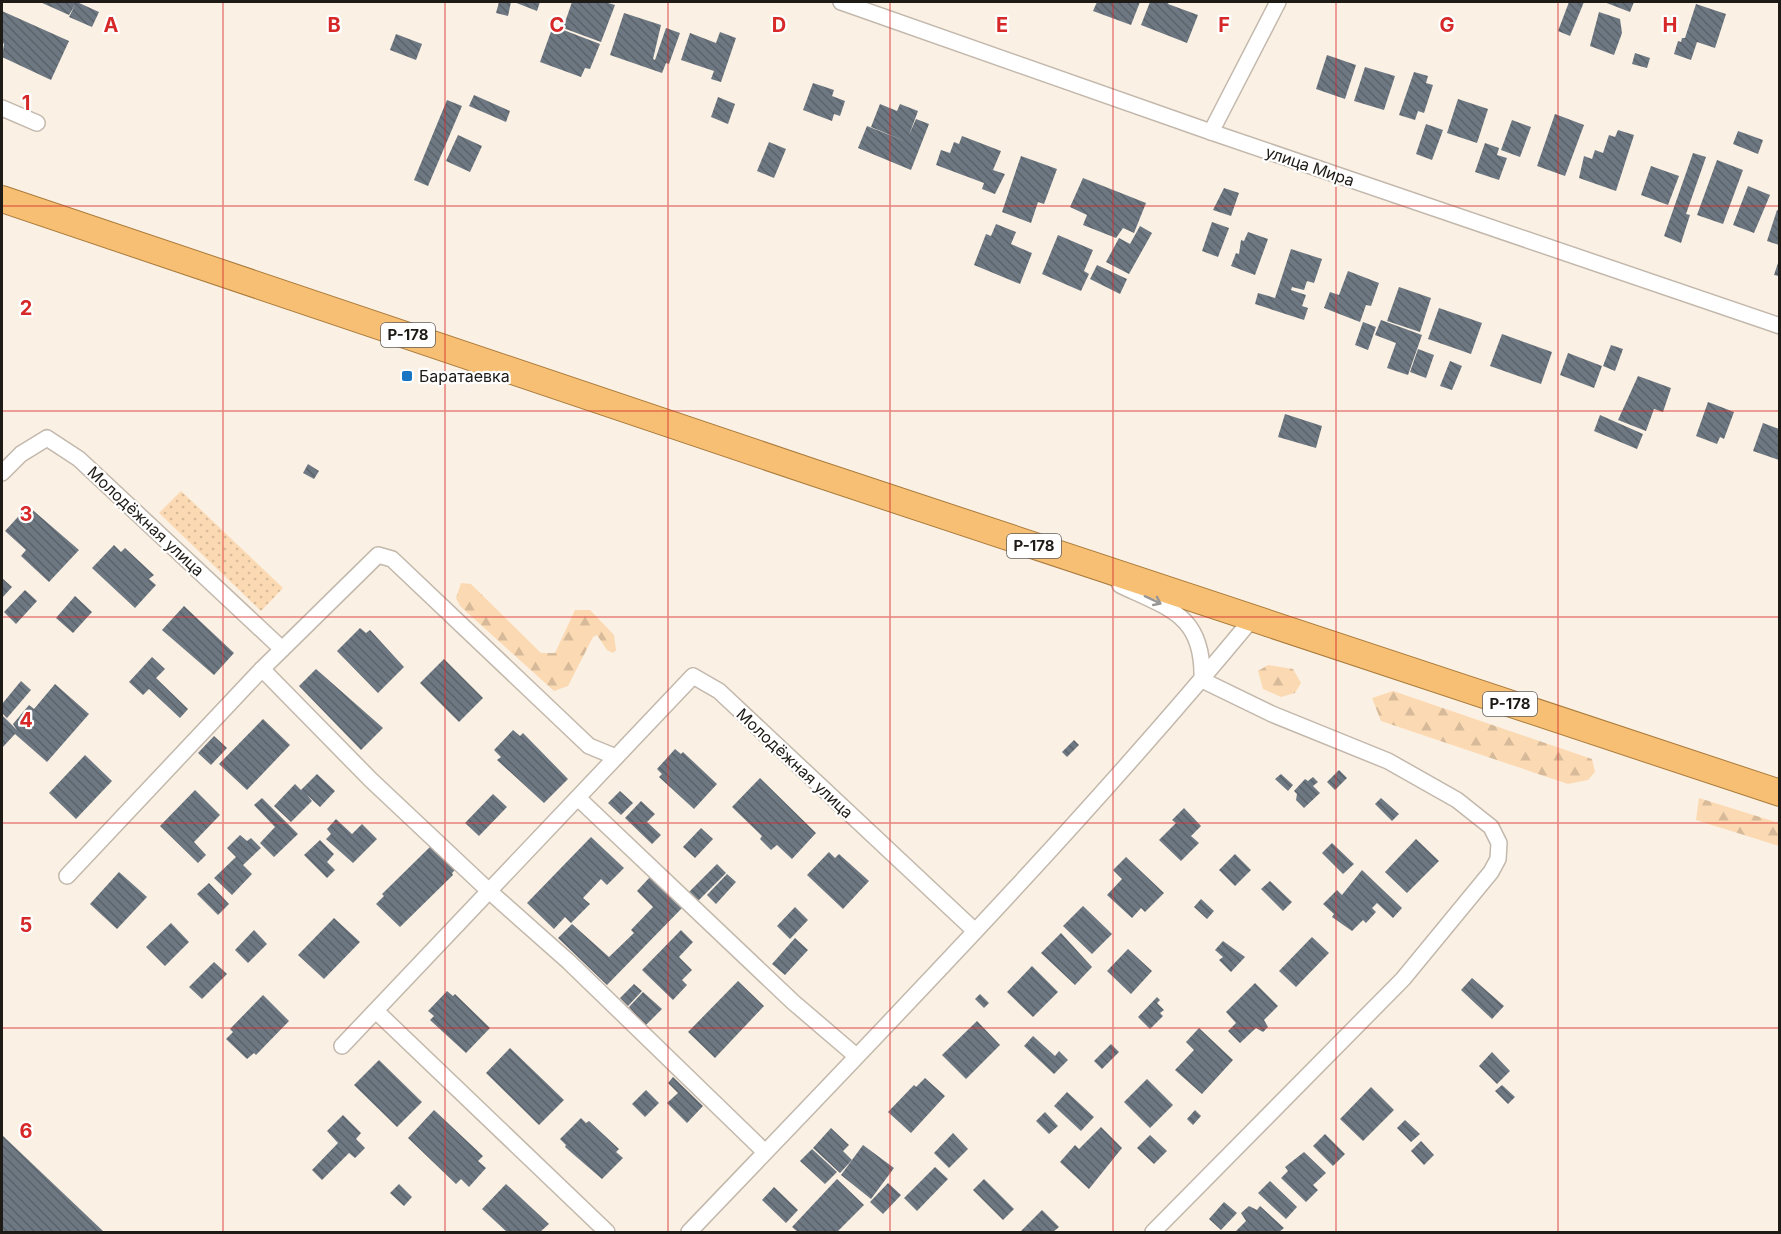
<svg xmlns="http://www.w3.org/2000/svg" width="1781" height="1234" font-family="Inter,sans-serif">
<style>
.forest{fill:url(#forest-firs)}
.park{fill:url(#park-dots)}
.building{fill:url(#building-back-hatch)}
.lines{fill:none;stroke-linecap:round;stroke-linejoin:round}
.minor-casing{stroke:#c3b8ac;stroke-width:18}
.trunk-casing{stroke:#aa7b3c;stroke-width:28}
.minor{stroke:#fff;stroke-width:15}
.trunk{stroke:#f7bf73;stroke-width:26}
.oneway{stroke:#9a9896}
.grid{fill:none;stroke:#d62828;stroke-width:1.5;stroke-opacity:0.55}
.poi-dot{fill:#1876c3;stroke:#fff;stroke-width:2}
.labels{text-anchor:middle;stroke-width:4.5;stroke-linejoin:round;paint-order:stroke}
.shield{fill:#fff;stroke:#625f5c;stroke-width:1.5}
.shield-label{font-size:15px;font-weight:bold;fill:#1e1b16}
.street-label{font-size:16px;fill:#1e1b16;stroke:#fff}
.poi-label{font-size:16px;fill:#1e1b16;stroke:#fff;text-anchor:start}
.grid-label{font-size:20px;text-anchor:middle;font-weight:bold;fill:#d62828;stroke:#fff;stroke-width:4.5;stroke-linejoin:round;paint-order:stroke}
</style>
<defs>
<pattern id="forest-firs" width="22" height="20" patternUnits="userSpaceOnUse" patternTransform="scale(1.5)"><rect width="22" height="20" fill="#fbdab3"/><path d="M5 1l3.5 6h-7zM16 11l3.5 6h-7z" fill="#d7ba99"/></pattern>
<pattern id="park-dots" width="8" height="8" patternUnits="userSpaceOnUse" patternTransform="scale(1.5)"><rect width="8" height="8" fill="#fbdab3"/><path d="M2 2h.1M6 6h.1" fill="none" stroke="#d7ba99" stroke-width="1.8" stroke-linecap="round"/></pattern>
<pattern id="building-back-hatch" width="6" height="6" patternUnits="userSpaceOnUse" patternTransform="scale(1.5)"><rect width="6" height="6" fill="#6e7883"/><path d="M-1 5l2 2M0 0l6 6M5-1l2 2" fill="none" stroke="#5a626a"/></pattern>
</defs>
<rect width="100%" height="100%" fill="#faf0e3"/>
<g class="forest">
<polygon points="461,583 471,584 541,653 555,653 575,610 590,610 614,635 616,650 613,653 607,650 597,635 593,637 568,686 554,691 460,606 456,598"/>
<polygon points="1268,665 1293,669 1301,683 1295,693 1281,697 1263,689 1258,671"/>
<polygon points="1393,691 1592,759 1595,772 1588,780 1568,784 1381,721 1372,698"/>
<polygon points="1699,798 1779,823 1779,846 1696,820"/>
</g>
<polygon class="park" points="181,491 283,588 261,611 159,513"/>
<g class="building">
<polygon points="40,2 77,2 99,12 92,27 69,17 75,5 69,15"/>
<polygon points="499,2 511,2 508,16 496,13"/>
<polygon points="514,2 540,2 537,11"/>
<polygon points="572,2 605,2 615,5 601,42 563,28"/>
<polygon points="1097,2 1140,2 1131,25 1093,11"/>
<polygon points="1150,2 1169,2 1168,4 1198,15 1187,43 1141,25"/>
<polygon points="1569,2 1584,2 1570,36 1558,31"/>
<polygon points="1604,2 1634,2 1630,12"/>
<polygon points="1696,4 1726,14 1715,48 1697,42 1691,60 1674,54 1678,41 1681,42 1682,38 1685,38"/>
<polygon points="2,11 69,41 51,80 2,57 4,44 2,42"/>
<polygon points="1599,12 1620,19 1622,33 1614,55 1590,46"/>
<polygon points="624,13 661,25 653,59 655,60 666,28 680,33 669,64 666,63 662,73 610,55"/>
<polygon points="553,26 600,44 590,69 585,68 581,77 540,62"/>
<polygon points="720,32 736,38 721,82 711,79 714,71 681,60 690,33 716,43"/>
<polygon points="396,34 422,44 416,60 390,50"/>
<polygon points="1635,53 1650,58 1647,68 1632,64"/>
<polygon points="1327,55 1356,65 1345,99 1316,89"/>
<polygon points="1365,67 1395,76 1384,110 1354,101"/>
<polygon points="1414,72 1428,76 1426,83 1433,85 1424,113 1418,111 1415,120 1399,115"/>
<polygon points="813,83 834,90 832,96 845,101 840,116 834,114 832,121 803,110"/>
<polygon points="474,95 510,111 506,122 469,106"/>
<polygon points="718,97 735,104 728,124 711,117"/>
<polygon points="1458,99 1488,109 1477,143 1447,133"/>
<polygon points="447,100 462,106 428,186 414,180"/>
<polygon points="880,104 897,111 900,104 918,111 909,135 916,119 929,124 911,170 858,148 867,126 907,142 871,127"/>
<polygon points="1555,114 1584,125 1565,176 1537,166"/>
<polygon points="1512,120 1531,127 1520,157 1501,150"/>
<polygon points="1426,124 1443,130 1432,160 1416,154"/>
<polygon points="1618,130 1634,135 1616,191 1579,178 1584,156 1592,159 1595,150 1603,153 1609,135 1615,137"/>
<polygon points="1738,131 1763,140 1758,154 1733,144"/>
<polygon points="458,135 482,146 470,172 446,161"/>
<polygon points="962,136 1001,151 993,170 1005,174 995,194 982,189 984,183 936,165 941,150 950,153 954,142 959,144"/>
<polygon points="769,142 786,149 774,178 757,171"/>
<polygon points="1485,143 1499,148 1497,155 1507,158 1499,180 1475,172"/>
<polygon points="1693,153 1706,157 1686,214 1690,215 1681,243 1664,236"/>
<polygon points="1021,156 1057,169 1044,204 1038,202 1031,223 1002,212"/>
<polygon points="1717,160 1743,170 1723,224 1697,215"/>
<polygon points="1651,166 1679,176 1668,205 1641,195"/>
<polygon points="1083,178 1146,203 1134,233 1123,228 1116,238 1083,225 1087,215 1070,207"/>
<polygon points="1748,186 1770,195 1754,233 1733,225"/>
<polygon points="1224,188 1239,193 1231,216 1213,210"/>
<polygon points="1777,210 1779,211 1779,245 1767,241"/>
<polygon points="1212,222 1229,228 1218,257 1202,251"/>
<polygon points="996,224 1016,232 1011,244 1032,253 1020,284 974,265 986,234 991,236"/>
<polygon points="1140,226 1152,233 1129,274 1106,262 1119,238 1130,244"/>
<polygon points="1248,232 1268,239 1255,275 1231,266 1236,253 1239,254 1241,240 1244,241"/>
<polygon points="1058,235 1093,250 1084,271 1089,274 1081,291 1042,274"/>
<polygon points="1291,249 1322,259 1314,283 1307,281 1304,290 1292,287 1291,290 1306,295 1302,306 1308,308 1304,320 1255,304 1258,293 1275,298"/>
<polygon points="1779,260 1779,276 1774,275"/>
<polygon points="1097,265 1127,279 1120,294 1090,279"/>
<polygon points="1348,271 1379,283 1371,306 1366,305 1360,322 1324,308 1330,292 1339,295"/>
<polygon points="1399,287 1431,298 1420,332 1387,321"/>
<polygon points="1439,308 1482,323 1471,354 1428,339"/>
<polygon points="1381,320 1422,335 1408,375 1387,368 1396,343 1375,335"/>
<polygon points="1363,322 1376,327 1368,350 1355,345"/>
<polygon points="1502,334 1552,352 1541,384 1490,366"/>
<polygon points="1611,345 1623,349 1615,371 1603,366"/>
<polygon points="1418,349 1434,355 1426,378 1410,372"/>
<polygon points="1568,353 1602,366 1594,388 1560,375"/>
<polygon points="1450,361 1462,366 1452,390 1440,386"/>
<polygon points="1638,376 1671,388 1663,412 1654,409 1646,431 1618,420"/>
<polygon points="1708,402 1734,412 1724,439 1720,437 1717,444 1696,436"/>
<polygon points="1285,414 1322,426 1316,448 1278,437"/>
<polygon points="1600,415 1643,434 1637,449 1594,431"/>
<polygon points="1763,423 1779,429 1779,460 1753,451"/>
<polygon points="308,464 319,471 314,479 303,473"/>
<polygon points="28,506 79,550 49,582 21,556 26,550 5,531"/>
<polygon points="114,545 121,552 125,548 154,575 149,579 156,585 135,608 92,568"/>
<polygon points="2,578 12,587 2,598"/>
<polygon points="25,590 37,601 16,624 4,612"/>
<polygon points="75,596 92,612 73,633 56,618"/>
<polygon points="184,606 234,653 214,675 162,630"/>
<polygon points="360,628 366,633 370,630 404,667 378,693 337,651"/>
<polygon points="152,657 165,669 156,678 188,709 180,718 149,689 143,695 129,682"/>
<polygon points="444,659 483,698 459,722 420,683"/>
<polygon points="316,669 383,728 361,750 299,686"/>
<polygon points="21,681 31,690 7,718 2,713 2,704"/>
<polygon points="55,684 89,714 47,762 15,734 2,748 2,715 17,730 13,724 29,705 34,709"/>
<polygon points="263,719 290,745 247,790 219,764"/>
<polygon points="513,730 520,736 523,733 568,779 544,803 497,760 501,757 494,750"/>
<polygon points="214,736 227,748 211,765 198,753"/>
<polygon points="1074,740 1079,745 1067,757 1062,752"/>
<polygon points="675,749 681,754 683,752 717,784 694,809 659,777 662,774 657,769"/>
<polygon points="85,755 112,781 76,819 49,793"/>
<polygon points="1339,770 1347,778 1335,790 1327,782"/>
<polygon points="317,774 335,791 320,807 307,795 312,801 291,822 274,806 295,784 301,790"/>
<polygon points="1281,774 1293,785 1288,791 1275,779"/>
<polygon points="1313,777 1318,782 1313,786 1320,793 1304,808 1296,800 1297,794 1294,791 1305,779 1308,781"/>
<polygon points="760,778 816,833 792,859 777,845 771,850 760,839 762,836 732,807"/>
<polygon points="195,790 220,815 194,842 206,855 198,863 160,826"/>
<polygon points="620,791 633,803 621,815 608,803"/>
<polygon points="493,794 507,807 479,836 465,823"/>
<polygon points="262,798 298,834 274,857 260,843 275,827 254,805"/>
<polygon points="1381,798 1399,814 1392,821 1375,804"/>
<polygon points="641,801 655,814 647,822 661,835 652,844 625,818"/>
<polygon points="1184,808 1201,826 1191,836 1199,843 1181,861 1159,840 1176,823 1172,820"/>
<polygon points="336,819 352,834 362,824 377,839 353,863 326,839 331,834 327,829"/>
<polygon points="701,828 713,839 695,858 683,847"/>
<polygon points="240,835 247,841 251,838 261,848 243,865 252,874 232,895 214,878 236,857 227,848"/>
<polygon points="591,837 624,868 607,885 601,879 583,898 590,904 571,923 565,917 554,929 527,903"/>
<polygon points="1416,839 1439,861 1407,893 1385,872"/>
<polygon points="320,840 334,854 327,862 335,870 327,878 304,855"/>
<polygon points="1332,843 1354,864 1343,874 1322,853"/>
<polygon points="432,845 457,868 452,873 453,875 400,927 376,904 384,896 382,894"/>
<polygon points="829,852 835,858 839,854 869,881 843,909 807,875"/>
<polygon points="1235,854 1251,870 1235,886 1219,870"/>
<polygon points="1126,857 1164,893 1145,912 1141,908 1132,918 1107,895 1122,879 1113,870"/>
<polygon points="717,864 726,873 698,901 689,892"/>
<polygon points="1362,870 1402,908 1393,918 1377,903 1372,908 1376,912 1366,923 1363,920 1352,931 1332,917 1334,914 1323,904 1337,890 1342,895"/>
<polygon points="119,872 147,897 117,929 90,904"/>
<polygon points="727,874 736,882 716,904 707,895"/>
<polygon points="650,877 682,908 607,985 558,938 572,924 609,957 634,933 631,930 653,907 637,891"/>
<polygon points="1270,881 1292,902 1283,911 1261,889"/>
<polygon points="209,883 229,904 218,915 197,894"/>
<polygon points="1201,899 1214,911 1207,919 1194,907"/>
<polygon points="1083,906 1112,934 1092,954 1063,926"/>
<polygon points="795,907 808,920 790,939 777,926"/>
<polygon points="334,918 360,942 324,979 298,955"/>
<polygon points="171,923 189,942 165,966 146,947"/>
<polygon points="254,930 267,944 248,963 235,950"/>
<polygon points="681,930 693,942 679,957 692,970 682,980 687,985 673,1000 642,970"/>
<polygon points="1061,933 1092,967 1075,985 1041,953"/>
<polygon points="1312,937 1329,953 1296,987 1279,971"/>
<polygon points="795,938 808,950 785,975 772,964"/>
<polygon points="1223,941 1245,957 1231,972 1219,960 1223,957 1215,950"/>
<polygon points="1128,949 1152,971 1131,994 1107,971"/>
<polygon points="214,962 227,974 202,999 189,987"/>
<polygon points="1032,966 1058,992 1033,1017 1007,992"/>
<polygon points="1472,978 1504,1006 1492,1019 1461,990"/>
<polygon points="738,981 764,1006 715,1058 688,1032"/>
<polygon points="1255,983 1278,1006 1264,1020 1268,1027 1263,1032 1256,1028 1240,1043 1228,1031 1236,1023 1226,1012"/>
<polygon points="634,984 642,991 628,1006 620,998"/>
<polygon points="447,991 453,996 455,994 490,1028 466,1053 430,1020 434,1016 428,1011"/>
<polygon points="643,992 662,1009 645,1026 629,1007"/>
<polygon points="980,994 989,1003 984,1008 975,999"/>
<polygon points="263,995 289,1021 256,1055 254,1053 247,1059 226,1039 233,1032 230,1029"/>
<polygon points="1157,997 1160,1000 1157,1003 1164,1010 1160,1013 1163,1016 1150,1029 1138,1017"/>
<polygon points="977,1021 1000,1045 966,1079 942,1055"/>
<polygon points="1199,1028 1233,1060 1202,1094 1175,1070 1194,1050 1186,1042"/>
<polygon points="1033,1036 1055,1056 1059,1051 1068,1060 1054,1074 1024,1046"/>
<polygon points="1111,1044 1119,1052 1102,1069 1094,1061"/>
<polygon points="510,1048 564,1100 539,1125 486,1073"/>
<polygon points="1492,1052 1510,1071 1497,1084 1479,1066"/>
<polygon points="379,1060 422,1102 397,1127 354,1085"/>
<polygon points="673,1077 703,1106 687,1123 667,1103 678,1093 668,1083"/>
<polygon points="925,1078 945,1096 911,1133 888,1112 914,1085 916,1087"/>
<polygon points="1147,1079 1173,1105 1150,1128 1124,1102"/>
<polygon points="1502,1085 1515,1097 1508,1104 1495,1091"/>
<polygon points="1371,1087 1394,1110 1363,1141 1340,1119"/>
<polygon points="646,1090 659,1103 645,1117 632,1104"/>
<polygon points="1067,1092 1094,1117 1081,1131 1054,1106"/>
<polygon points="434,1110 483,1156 478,1161 486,1168 469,1187 461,1179 456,1184 408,1138"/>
<polygon points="1195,1110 1201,1116 1193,1125 1187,1119"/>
<polygon points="1045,1112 1058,1126 1049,1134 1036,1121"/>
<polygon points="343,1115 361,1133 356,1139 365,1148 355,1158 349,1153 322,1180 312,1170 338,1143 327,1131"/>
<polygon points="581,1118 586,1123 589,1121 619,1149 616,1152 623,1158 602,1179 565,1147 566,1145 560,1139"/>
<polygon points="1405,1120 1420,1134 1411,1142 1397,1128"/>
<polygon points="1101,1127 1122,1148 1089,1189 1060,1162 1075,1145 1079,1149"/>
<polygon points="831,1128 849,1145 843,1151 852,1160 840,1173 813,1148"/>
<polygon points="953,1133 968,1149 949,1168 934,1153"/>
<polygon points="1325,1134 1345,1154 1333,1166 1313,1146"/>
<polygon points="2,1135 104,1232 2,1232"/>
<polygon points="1150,1135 1167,1151 1154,1164 1137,1148"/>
<polygon points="1421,1141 1434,1155 1424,1165 1411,1151"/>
<polygon points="863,1145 894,1168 871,1199 841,1175"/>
<polygon points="812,1149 837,1172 825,1184 800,1161"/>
<polygon points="1304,1152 1326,1173 1313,1185 1318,1190 1306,1202 1281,1178 1288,1171 1285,1167"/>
<polygon points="935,1167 948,1179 917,1211 904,1198"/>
<polygon points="837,1179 864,1205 837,1232 798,1232 792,1227"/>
<polygon points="984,1179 1014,1209 1003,1220 973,1190"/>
<polygon points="1270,1181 1297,1207 1286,1219 1258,1193"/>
<polygon points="888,1183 901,1195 883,1214 870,1202"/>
<polygon points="399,1184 412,1197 404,1206 390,1193"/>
<polygon points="506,1184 549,1224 540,1232 507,1232 482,1209"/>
<polygon points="774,1187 798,1210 786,1223 762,1200"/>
<polygon points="1224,1202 1237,1213 1221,1230 1209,1219"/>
<polygon points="1249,1206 1257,1210 1260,1206 1284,1228 1279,1232 1235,1232 1246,1221 1241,1213"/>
<polygon points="1042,1210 1059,1227 1053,1232 1020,1232"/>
</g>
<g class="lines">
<defs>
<g id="minor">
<polyline points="841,2 1211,132 1780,326"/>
<polyline points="2,108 37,123"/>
<polyline points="1211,132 1278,2"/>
<polyline points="2,473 21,454 47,438 79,459 282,649"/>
<path d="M1120,585C1171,609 1204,616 1202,680L1272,714L1388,761L1457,800L1491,827L1499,843L1498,859L1491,872L1403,979L1153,1232"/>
<polyline points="262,669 371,780 489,891 569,962 765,1152"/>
<polyline points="578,798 793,1002 855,1055"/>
<polyline points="67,876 262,669 378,555 392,559 589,746 616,757"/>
<polyline points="376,1011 607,1232"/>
<polyline points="342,1046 693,676 719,691 975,931"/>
<path d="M689,1232C880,1032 1075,833 1252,619"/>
</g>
<polyline id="trunk" points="2,199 815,473 1780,793"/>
</defs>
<use href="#minor" class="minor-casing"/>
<use href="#trunk" class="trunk-casing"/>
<use href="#minor" class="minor"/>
<use href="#trunk" class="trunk"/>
</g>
<defs><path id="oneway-shaft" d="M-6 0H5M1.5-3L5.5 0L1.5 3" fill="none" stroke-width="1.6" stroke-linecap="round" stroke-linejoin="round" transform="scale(1.5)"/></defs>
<use class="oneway" href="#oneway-shaft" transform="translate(1153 600) rotate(25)"/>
<path class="grid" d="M223,2V1232M445,2V1232M668,2V1232M890,2V1232M1113,2V1232M1336,2V1232M1558,2V1232M2,206H1780M2,411H1780M2,617H1780M2,823H1780M2,1028H1780"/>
<rect class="poi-dot" x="401" y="370" width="12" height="12" rx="3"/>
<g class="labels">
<g class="shield">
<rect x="381" y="323" width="54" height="24" rx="4.5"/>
<rect x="1007" y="534" width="54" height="24" rx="4.5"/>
<rect x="1483" y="692" width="54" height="24" rx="4.5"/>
</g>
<g class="shield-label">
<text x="408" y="340">Р-178</text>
<text x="1034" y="551">Р-178</text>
<text x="1510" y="709">Р-178</text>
</g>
<g class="street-label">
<text transform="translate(1310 166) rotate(19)" y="6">улица Мира</text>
<text transform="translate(146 521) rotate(43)" y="6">Молодёжная улица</text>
<text transform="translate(795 763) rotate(43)" y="6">Молодёжная улица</text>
</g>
<g class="poi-label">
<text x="419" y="382">Баратаевка</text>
</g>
</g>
<g class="grid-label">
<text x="111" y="32">A</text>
<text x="334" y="32">B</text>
<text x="557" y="32">C</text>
<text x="779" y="32">D</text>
<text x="1002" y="32">E</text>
<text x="1224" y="32">F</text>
<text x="1447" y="32">G</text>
<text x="1670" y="32">H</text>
<text x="26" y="110">1</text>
<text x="26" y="315">2</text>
<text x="26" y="521">3</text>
<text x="26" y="727">4</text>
<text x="26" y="932">5</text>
<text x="26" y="1138">6</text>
</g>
<rect width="1781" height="1234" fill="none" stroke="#1e1b16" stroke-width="6"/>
</svg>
